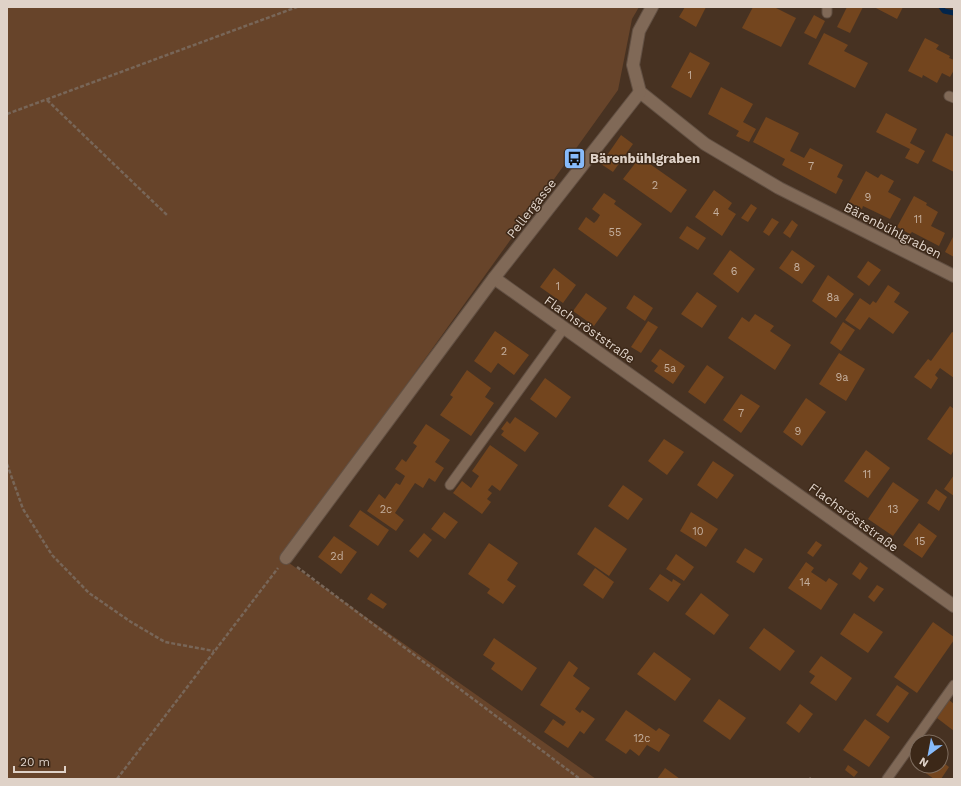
<svg xmlns="http://www.w3.org/2000/svg" width="961" height="786" font-family="'Work Sans',sans-serif">
<style>
.green{fill:#67442a}
.lines{fill:none;stroke-linecap:round;stroke-linejoin:round}
.stream{stroke:#02254c;stroke-width:5}
.building{fill:#73451e}
.service-casing{stroke:#625043;stroke-width:11}
.minor-casing{stroke:#625043;stroke-width:14}
.path{stroke:#786658;stroke-width:2.5;stroke-dasharray:4 2;stroke-linecap:butt}
.service{stroke:#806957;stroke-width:9}
.minor{stroke:#806957;stroke-width:12}
.labels{text-anchor:middle;stroke-width:3;stroke-linejoin:round;paint-order:stroke}
.number-label{font-size:11px;fill:#c4af9e}
.poi-label{font-size:13px;font-weight:bold;fill:#dfd2c8;stroke:#3c2818;text-anchor:start}
.street-label{font-size:13px;fill:#dfd2c8;stroke:#3c2818}
</style>
<rect width="100%" height="100%" fill="#473222"/>
<polygon class="green" points="7,7 639,7 632,19 618,90 282,558 596,779 7,779"/>
<g class="lines">
<polyline class="stream" points="941,7 944,11 954,13"/>
</g>
<g class="building">
<polygon points="685,7 706,7 696,27 679,17"/>
<polygon points="753,7 774,7 796,18 781,47 742,28"/>
<polygon points="847,7 863,7 850,33 837,27"/>
<polygon points="874,7 903,7 897,19"/>
<polygon points="814,15 825,21 816,39 804,33"/>
<polygon points="824,33 848,45 844,51 868,63 855,88 808,64"/>
<polygon points="925,38 939,45 936,49 950,56 949,58 954,60 954,70 950,77 942,73 937,83 923,75 922,78 908,71"/>
<polygon points="690,52 710,63 691,98 671,87"/>
<polygon points="721,87 753,104 743,122 756,129 749,142 736,136 739,131 708,114"/>
<polygon points="886,113 917,129 910,143 925,151 918,164 905,158 910,149 876,132"/>
<polygon points="766,117 799,133 790,151 804,158 810,148 843,165 837,177 843,180 836,194 782,165 785,159 753,142"/>
<polygon points="946,133 954,137 954,172 932,161"/>
<polygon points="621,135 633,144 613,172 601,164"/>
<polygon points="640,157 687,190 671,213 623,179"/>
<polygon points="866,171 878,178 881,174 894,181 888,192 901,199 890,219 863,206 862,209 849,202"/>
<polygon points="714,190 732,203 728,209 736,214 722,236 695,217"/>
<polygon points="604,193 616,201 614,204 642,224 617,257 578,229 586,217 594,223 597,220 600,215 592,209"/>
<polygon points="914,196 927,203 926,205 938,212 931,226 945,233 939,246 912,232 910,234 897,227"/>
<polygon points="751,204 757,208 748,222 741,218"/>
<polygon points="772,218 779,222 769,236 763,232"/>
<polygon points="792,220 798,225 790,238 783,233"/>
<polygon points="687,226 706,238 698,250 679,238"/>
<polygon points="954,235 954,257 945,252"/>
<polygon points="730,250 755,269 738,293 713,274"/>
<polygon points="792,250 815,266 802,284 779,268"/>
<polygon points="868,261 881,270 869,286 857,277"/>
<polygon points="554,268 576,285 563,303 540,287"/>
<polygon points="828,275 854,294 836,318 812,301"/>
<polygon points="888,285 900,293 894,302 909,312 893,334 869,317 860,330 845,320 860,298 870,305 873,301 876,303"/>
<polygon points="697,292 717,306 702,328 681,314"/>
<polygon points="586,293 607,308 594,326 573,311"/>
<polygon points="634,295 653,308 645,321 626,308"/>
<polygon points="755,314 774,326 770,331 791,345 775,370 728,338 742,317 749,322"/>
<polygon points="648,321 658,327 641,353 631,347"/>
<polygon points="843,322 855,330 841,351 830,343"/>
<polygon points="495,331 529,355 514,375 498,363 491,373 474,361"/>
<polygon points="952,332 954,333 954,378 940,368 935,375 938,378 931,389 914,377 928,359 931,361"/>
<polygon points="660,349 685,366 673,384 654,371 658,366 651,361"/>
<polygon points="839,353 865,369 846,401 819,384"/>
<polygon points="707,365 724,377 705,404 688,392"/>
<polygon points="467,370 491,388 485,397 494,403 471,436 440,415 453,397 450,395"/>
<polygon points="545,378 571,397 556,418 530,399"/>
<polygon points="741,394 760,406 741,433 723,420"/>
<polygon points="806,398 826,412 802,446 783,432"/>
<polygon points="950,406 954,409 954,450 951,455 927,439"/>
<polygon points="515,417 539,433 525,452 501,435 504,431 501,429 507,421 510,424"/>
<polygon points="426,424 450,440 435,462 444,468 435,482 429,478 423,488 415,483 395,513 404,520 396,531 367,511 379,494 385,499 396,483 400,485 405,476 395,469 402,459 406,462 417,446 413,443"/>
<polygon points="664,439 684,452 667,475 648,461"/>
<polygon points="490,445 518,465 500,491 492,485 488,490 492,493 487,499 491,502 482,514 453,493 462,481 471,488 479,476 472,471"/>
<polygon points="866,450 890,468 868,498 844,481"/>
<polygon points="713,461 734,475 717,499 697,485"/>
<polygon points="954,475 954,496 944,489"/>
<polygon points="893,482 919,500 893,536 868,519"/>
<polygon points="623,485 643,499 628,520 608,506"/>
<polygon points="936,489 947,497 939,511 927,503"/>
<polygon points="360,510 389,530 378,546 349,526"/>
<polygon points="444,512 458,522 445,539 431,529"/>
<polygon points="691,512 718,529 706,547 680,531"/>
<polygon points="919,523 937,536 922,558 903,545"/>
<polygon points="595,527 627,549 609,576 577,554"/>
<polygon points="424,533 432,540 418,558 409,551"/>
<polygon points="334,536 357,552 341,574 318,557"/>
<polygon points="816,541 822,545 813,557 807,553"/>
<polygon points="489,543 518,563 507,580 516,586 503,604 487,593 490,589 468,574"/>
<polygon points="745,548 763,559 754,573 736,562"/>
<polygon points="676,554 694,567 684,581 666,569"/>
<polygon points="806,562 814,568 811,572 826,582 829,578 838,584 821,610 788,588"/>
<polygon points="860,562 868,568 860,580 852,574"/>
<polygon points="595,568 614,582 603,599 583,585"/>
<polygon points="660,574 672,582 673,579 681,584 668,602 649,589"/>
<polygon points="877,585 884,589 874,602 868,597"/>
<polygon points="371,593 387,604 383,609 367,599"/>
<polygon points="701,593 729,615 714,635 685,614"/>
<polygon points="854,613 883,632 868,653 840,634"/>
<polygon points="933,622 954,637 954,640 917,693 894,677"/>
<polygon points="764,628 795,651 780,671 749,648"/>
<polygon points="494,638 537,668 522,691 491,669 495,663 483,655"/>
<polygon points="654,652 691,679 675,701 637,674"/>
<polygon points="821,656 852,678 836,701 810,683 815,676 809,672"/>
<polygon points="569,661 578,668 573,676 590,688 575,709 580,713 582,710 595,719 584,734 580,731 568,748 544,732 553,719 563,726 566,722 540,705"/>
<polygon points="897,685 909,693 888,723 876,715"/>
<polygon points="719,699 746,718 730,740 703,721"/>
<polygon points="949,700 954,704 954,731 937,718"/>
<polygon points="800,704 813,714 799,733 786,723"/>
<polygon points="626,710 656,731 659,728 670,735 659,752 647,745 639,756 630,749 626,754 605,740"/>
<polygon points="865,719 890,737 869,767 843,750"/>
<polygon points="917,758 917,766 941,766 941,761 949,767 941,779 934,779 913,764"/>
<polygon points="848,765 858,772 854,777 845,770"/>
<polygon points="665,768 680,779 657,779"/>
</g>
<g class="lines">
<defs>
<g id="service">
<polyline points="827,7 827,13"/>
<polyline points="949,96 954,98"/>
<polyline points="450,485 564,328"/>
<polyline points="887,779 954,685"/>
</g>
<g id="minor">
<polyline points="640,92 705,144 779,188 954,276"/>
<polyline points="640,92 633,65 639,31 652,7"/>
<polyline points="494,278 954,606"/>
<polyline points="286,558 494,278 640,92"/>
</g>
</defs>
<use href="#service" class="service-casing"/>
<use href="#minor" class="minor-casing"/>
<g class="path">
<polyline points="47,100 167,215"/>
<polyline points="7,114 297,7"/>
<polyline points="7,464 23,509 52,555 89,593 131,622 165,642 214,651"/>
<polyline points="297,567 580,779"/>
<polyline points="117,779 278,568"/>
<polyline points="810,779 811,778"/>
</g>
<use href="#service" class="service"/>
<use href="#minor" class="minor"/>
</g>
<defs>
<symbol id="bus-square" viewBox="-11 -11 22 22"><rect x="-9" y="-9" width="18" height="18" rx="4" fill="#87bbfb" stroke="#3c2818"/><path d="M-5-6H5V4H4V6H2V4H-2V6H-4V4H-5ZM-3.5-4V0h7V-4ZM-3.5 1.2v1.5H-2V1.2ZM2 1.2v1.5H3.5V1.2Z" fill="#111"/></symbol>
</defs>
<g fill-rule="evenodd">
<use href="#bus-square" x="562" y="146" width="25" height="25"/>
</g>
<g class="labels">
<g class="number-label">
<text x="690" y="79">1</text>
<text x="811" y="170">7</text>
<text x="655" y="189">2</text>
<text x="868" y="201">9</text>
<text x="716" y="216">4</text>
<text x="918" y="223">11</text>
<text x="615" y="236">55</text>
<text x="797" y="271">8</text>
<text x="734" y="275">6</text>
<text x="558" y="290">1</text>
<text x="833" y="301">8a</text>
<text x="504" y="355">2</text>
<text x="670" y="372">5a</text>
<text x="842" y="381">9a</text>
<text x="741" y="417">7</text>
<text x="798" y="435">9</text>
<text x="867" y="478">11</text>
<text x="386" y="513">2c</text>
<text x="893" y="513">13</text>
<text x="698" y="535">10</text>
<text x="920" y="545">15</text>
<text x="337" y="560">2d</text>
<text x="805" y="586">14</text>
<text x="642" y="742">12c</text>
</g>
<g class="poi-label">
<text x="590" y="163">Bärenbühlgraben</text>
</g>
<g class="street-label">
<text transform="translate(531 208) rotate(-52)" y="5">Pellergasse</text>
<text transform="translate(893 230) rotate(27)" y="5">Bärenbühlgraben</text>
<text transform="translate(590 329) rotate(35)" y="5">Flachsröststraße</text>
<text transform="translate(854 517) rotate(36)" y="5">Flachsröststraße</text>
</g>
</g>
<rect width="961" height="786" fill="none" stroke="#dfd2c8" stroke-width="16"/>
<g transform="translate(929 754) rotate(212)"><circle r="19" fill="#3c2818" stroke="#7d6c5e"/>
<path d="M0-3L7 15L0 10L-7 15Z" fill="#87bbfb"/>
<text y="-6" font-size="11" font-weight="bold" text-anchor="middle" fill="#dfd2c8">N</text>
</g>
<path d="M14 766v6h51v-6" fill="none" stroke="#dfd2c8" stroke-width="2"/>
<text x="20" y="766" font-size="12" fill="#dfd2c8" stroke="#3c2818" stroke-width="3" paint-order="stroke">20 m</text>
</svg>
